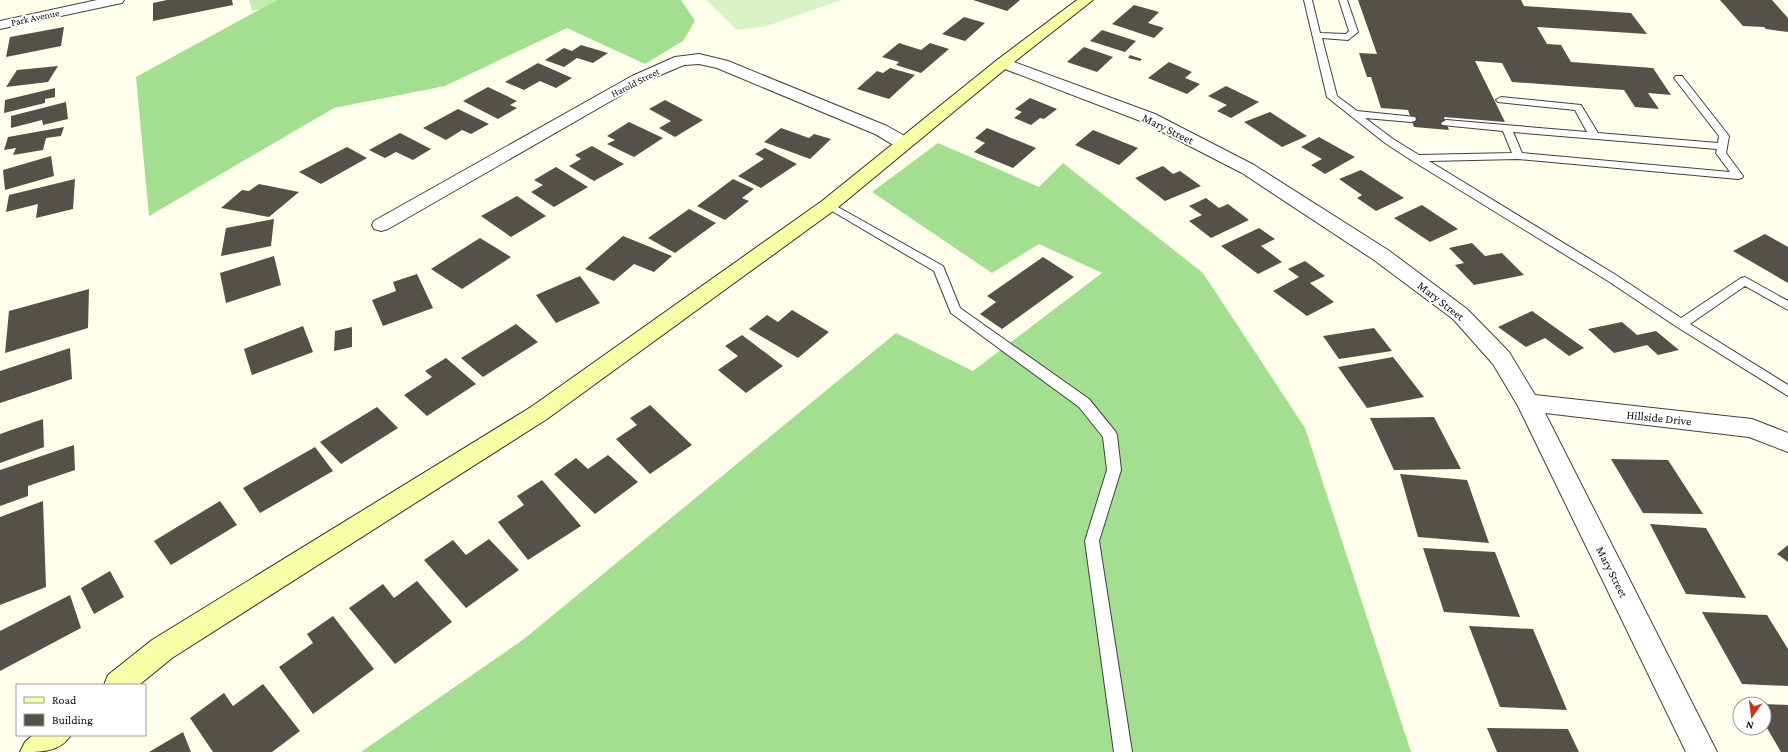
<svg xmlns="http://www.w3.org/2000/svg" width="1788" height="752" font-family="'Crimson Pro',serif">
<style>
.green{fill:#c5edb3}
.forest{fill:#a4df91}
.pitch{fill:#daf3c5}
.building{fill:#565148}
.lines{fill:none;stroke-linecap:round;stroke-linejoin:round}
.lane-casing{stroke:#404040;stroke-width:2}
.street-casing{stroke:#404040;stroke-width:2}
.secondary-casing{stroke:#2f2f2f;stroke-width:2}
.lane{fill:#fff;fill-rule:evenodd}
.street{fill:#fff;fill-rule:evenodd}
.secondary{fill:#f7ffa7;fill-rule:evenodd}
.labels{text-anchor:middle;stroke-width:4;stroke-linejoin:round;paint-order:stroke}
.far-street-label{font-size:10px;fill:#0d0d0d;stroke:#fff}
.street-label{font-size:12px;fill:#0d0d0d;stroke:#fff}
</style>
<rect width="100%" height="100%" fill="#ffffec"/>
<polygon class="green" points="249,0 298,0 252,11"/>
<g class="forest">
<polygon points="277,0 681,0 695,21 683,41 645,64 567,28 445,86 334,108 149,216 136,77"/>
<polygon points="938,143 1039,187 1063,163 1203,273 1305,428 1411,752 361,752 524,639 896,333 973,371 1102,273 1039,244 992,273 872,192"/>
</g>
<polygon class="pitch" points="706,0 842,0 767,26 737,30"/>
<g class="building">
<polygon points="167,0 232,0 233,5 153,21 153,3"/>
<polygon points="973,0 1020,0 1007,11"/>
<polygon points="1358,0 1521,0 1524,6 1631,13 1647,34 1537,27 1547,44 1561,45 1571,62 1653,68 1671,95 1648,93 1659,109 1635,107 1624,90 1512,82 1502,63 1475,61 1505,122 1444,117 1449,130 1414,127 1408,110 1381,108 1371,77 1367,77 1359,53 1377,54"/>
<polygon points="1720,0 1772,0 1788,18 1788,32 1766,29 1764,27 1743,26"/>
<polygon points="1134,5 1159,12 1148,23 1164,28 1154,38 1112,24"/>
<polygon points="964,17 985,23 965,41 942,34"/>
<polygon points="64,27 61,46 6,57 10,37"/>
<polygon points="1102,30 1136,41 1125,52 1090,41"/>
<polygon points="899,43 921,50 930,43 949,49 921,73 896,65 899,62 882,57"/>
<polygon points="581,45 608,53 593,63 577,58 564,67 545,60 564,48 572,51"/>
<polygon points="1084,47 1113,57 1097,72 1067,62"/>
<polygon points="1130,55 1142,59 1140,61 1128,58"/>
<polygon points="1169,62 1192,72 1185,78 1200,84 1187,94 1148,78"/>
<polygon points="538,63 572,78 556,88 540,81 524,90 505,82"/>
<polygon points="58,66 48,82 6,87 17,70"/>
<polygon points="890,68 915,75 889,99 857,89 877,71 883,73"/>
<polygon points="1226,86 1259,102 1231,118 1217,111 1227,105 1208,96"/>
<polygon points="488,87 517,101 510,105 517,108 498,119 463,101"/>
<polygon points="55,88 55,97 45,99 45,103 4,113 5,100"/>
<polygon points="1030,98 1057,109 1044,119 1040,118 1031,125 1014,118 1022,112 1015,109"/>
<polygon points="665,100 703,120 675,137 659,128 671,121 649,109"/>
<polygon points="66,102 68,119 43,125 42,120 11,128 11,116"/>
<polygon points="458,109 489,124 471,134 462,130 446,140 423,128"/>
<polygon points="1270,112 1307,136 1282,147 1244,122"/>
<polygon points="629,122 663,138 634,157 607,144 615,140 607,136"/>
<polygon points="64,127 61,136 46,138 43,150 13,155 16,148 4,150 8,137"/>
<polygon points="781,128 809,138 814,134 831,139 810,159 764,142"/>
<polygon points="987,128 1036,148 1013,168 974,152 985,143 975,138"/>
<polygon points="1093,130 1138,148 1119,165 1075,145"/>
<polygon points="400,133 431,149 413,160 396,152 385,158 369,150"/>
<polygon points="1319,137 1355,157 1325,174 1311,165 1322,159 1301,147"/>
<polygon points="592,146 624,164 594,181 569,166 581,159 575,155"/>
<polygon points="347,147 367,158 321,184 299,172"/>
<polygon points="765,148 797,164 761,188 738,176 764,159 755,154"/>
<polygon points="51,156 54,176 5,190 3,170"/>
<polygon points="1163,166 1173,174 1180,171 1201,186 1165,201 1135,178"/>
<polygon points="556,167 588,187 554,207 531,192 543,185 534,180"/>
<polygon points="1361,170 1404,198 1376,211 1357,198 1362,195 1339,179"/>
<polygon points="75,179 73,209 36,218 38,204 6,212 9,195"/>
<polygon points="733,179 754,189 742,198 749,201 725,220 697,206"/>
<polygon points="259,184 299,192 269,217 221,208 242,190 249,191"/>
<polygon points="517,196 546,216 511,237 481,216"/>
<polygon points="1206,198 1219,208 1228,204 1249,220 1211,238 1189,221 1202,215 1189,206"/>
<polygon points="1422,205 1458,229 1430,242 1394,218"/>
<polygon points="689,209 716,223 675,253 648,238"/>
<polygon points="274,219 271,246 221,256 226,228"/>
<polygon points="1259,228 1275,239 1261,246 1282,262 1258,274 1221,246"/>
<polygon points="1765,234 1788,247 1788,283 1733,251"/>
<polygon points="623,236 672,256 654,272 634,264 614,281 585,269"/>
<polygon points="480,238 511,257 462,289 431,269"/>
<polygon points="1472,243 1485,256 1502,253 1524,275 1474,285 1455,265 1464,263 1449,248"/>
<polygon points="274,256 281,285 226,303 220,273"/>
<polygon points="1043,257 1074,277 1002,329 980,314 996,302 987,296"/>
<polygon points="1305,261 1325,276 1310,283 1334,302 1307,316 1273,291 1299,277 1288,269"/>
<polygon points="417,274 433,308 383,326 372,300 396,291 393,282"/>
<polygon points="580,276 600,303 556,323 536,295"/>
<polygon points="89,289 88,328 5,353 9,311"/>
<polygon points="792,310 829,332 798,358 749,329 767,315 778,322"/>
<polygon points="1532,311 1584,348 1569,356 1545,338 1526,347 1498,327"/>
<polygon points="1622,322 1637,335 1656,331 1679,350 1658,355 1647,345 1614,353 1588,329"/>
<polygon points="516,324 538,342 483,377 461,358"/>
<polygon points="303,326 313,352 252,375 244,349"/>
<polygon points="352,327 352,347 334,351 335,331"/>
<polygon points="1374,328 1392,351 1339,359 1323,336"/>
<polygon points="742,335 783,366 746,393 718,370 738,356 725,346"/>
<polygon points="70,348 72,379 0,403 0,371"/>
<polygon points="1393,357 1424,397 1367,408 1338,367"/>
<polygon points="446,358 476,384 427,416 404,395 432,377 425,371"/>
<polygon points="650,405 692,445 650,474 616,439 637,425 630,418"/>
<polygon points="377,407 398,428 341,464 320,442"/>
<polygon points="1434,417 1461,469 1394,470 1370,418"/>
<polygon points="43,419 44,447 0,463 0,434"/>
<polygon points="74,445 75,470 28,486 28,496 0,506 0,470"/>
<polygon points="315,447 333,471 260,513 243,488"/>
<polygon points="608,455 638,482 595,514 554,474 576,458 588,469"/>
<polygon points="1611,459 1668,460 1703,514 1643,513"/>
<polygon points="1400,474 1467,480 1489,543 1418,537"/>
<polygon points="542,480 581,526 528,560 498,522 524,505 517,496"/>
<polygon points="43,501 46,587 0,605 0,517"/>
<polygon points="220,501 237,525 171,565 154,541"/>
<polygon points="1650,524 1706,528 1746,598 1686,594"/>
<polygon points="489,539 519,570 466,608 424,560 453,540 466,555"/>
<polygon points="1788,545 1788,562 1777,554"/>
<polygon points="1423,548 1495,552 1520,617 1444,612"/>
<polygon points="110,571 124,597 94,614 81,588"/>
<polygon points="417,581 452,622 395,664 349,608 383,584 394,598"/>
<polygon points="70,595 81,628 0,671 0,631"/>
<polygon points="1702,612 1767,615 1788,649 1788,686 1742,684"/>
<polygon points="333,616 374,669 313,714 279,667 313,643 307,634"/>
<polygon points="1469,626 1533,629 1567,710 1500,707"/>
<polygon points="263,684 300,731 272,752 213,752 190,718 224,693 233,706"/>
<polygon points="1764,704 1788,705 1788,752 1781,752 1764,723"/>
<polygon points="1487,728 1568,729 1579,752 1497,752"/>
<polygon points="183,732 191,752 149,752"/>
</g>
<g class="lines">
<defs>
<g id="lane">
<path d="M1304,0H1312L1320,33L1346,34L1349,31L1339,0H1347L1358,32L1348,40L1322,38L1337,96L1357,111L1415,117L1416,119L1415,121L1411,122L1365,118L1393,139L1419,155L1512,153L1503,131L1442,125L1441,123L1446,120L1587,132L1575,110L1498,102L1496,100L1501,97L1581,105L1598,133L1718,143L1719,136L1674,78L1676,76H1682L1729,136L1726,153L1743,176L1742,178L1738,179L1518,159L1429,161L1616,275L1681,318L1741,278L1745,277L1788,301V310L1745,286L1690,324L1788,385V396L1677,327L1608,281L1411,160L1385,143L1327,97ZM1513,132L1717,149L1716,153L1730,172L1522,153Z"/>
<polygon points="829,202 943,266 960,308 1089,399 1115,431 1117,435 1121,470 1099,541 1132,752 1114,752 1085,541 1107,470 1103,437 1079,407 951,313 934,271 825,207 824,205 825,203"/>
</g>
<g id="street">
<polygon points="97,0 124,0 122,3 117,4 0,29 0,21"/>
<path d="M699,54L728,61L887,126L910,139L913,143L910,147C897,150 886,140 875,134L717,68L699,64L684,65L644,82L388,229L381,231L374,229L372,225L374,221L632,76L675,57Z"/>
<polygon points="1003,58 1155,114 1254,165 1388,250 1467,309 1509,352 1535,395 1752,419 1788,433 1788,452 1749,437 1545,413 1717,752 1686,752 1518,406 1493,364 1453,319 1374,260 1242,173 1143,122 997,66 995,63 997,60"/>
</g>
<g id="secondary">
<polygon points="1077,0 1093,0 1009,66 836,209 547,419 172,658 139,685 104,685 108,675 152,640 531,407 822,201 997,60"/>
<path d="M33,735H71C60,752 43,752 20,752L25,742Z"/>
</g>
</defs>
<use href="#lane" class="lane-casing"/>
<use href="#street" class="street-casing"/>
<use href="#secondary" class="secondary-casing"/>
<use href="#lane" class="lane"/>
<use href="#street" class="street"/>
<use href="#secondary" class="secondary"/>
</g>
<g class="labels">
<g class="far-street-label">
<text transform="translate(35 17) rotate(-12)" y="4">Park Avenue</text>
<text transform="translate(635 82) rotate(-27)" y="4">Harold Street</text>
</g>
<g class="street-label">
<text transform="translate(1168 129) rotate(26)" y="4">Mary Street</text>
<text transform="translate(1441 301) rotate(38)" y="4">Mary Street</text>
<text transform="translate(1659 418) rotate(6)" y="4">Hillside Drive</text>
<text transform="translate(1612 572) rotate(63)" y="4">Mary Street</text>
</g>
</g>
<rect x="16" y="684" width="130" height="52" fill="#ffffff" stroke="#9e9e9e"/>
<rect x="24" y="697" width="20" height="6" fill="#f7ffa7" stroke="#9e9e9e"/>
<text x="52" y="704" font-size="12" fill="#0d0d0d">Road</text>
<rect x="24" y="714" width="20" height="12" fill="#565148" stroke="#9e9e9e"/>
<text x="52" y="724" font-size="12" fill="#0d0d0d">Building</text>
<g transform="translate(1752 716) rotate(194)"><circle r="19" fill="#ffffff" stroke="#9e9e9e"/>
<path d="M0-3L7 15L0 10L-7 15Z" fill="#c83519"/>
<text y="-6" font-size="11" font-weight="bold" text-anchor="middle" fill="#0d0d0d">N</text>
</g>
</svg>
